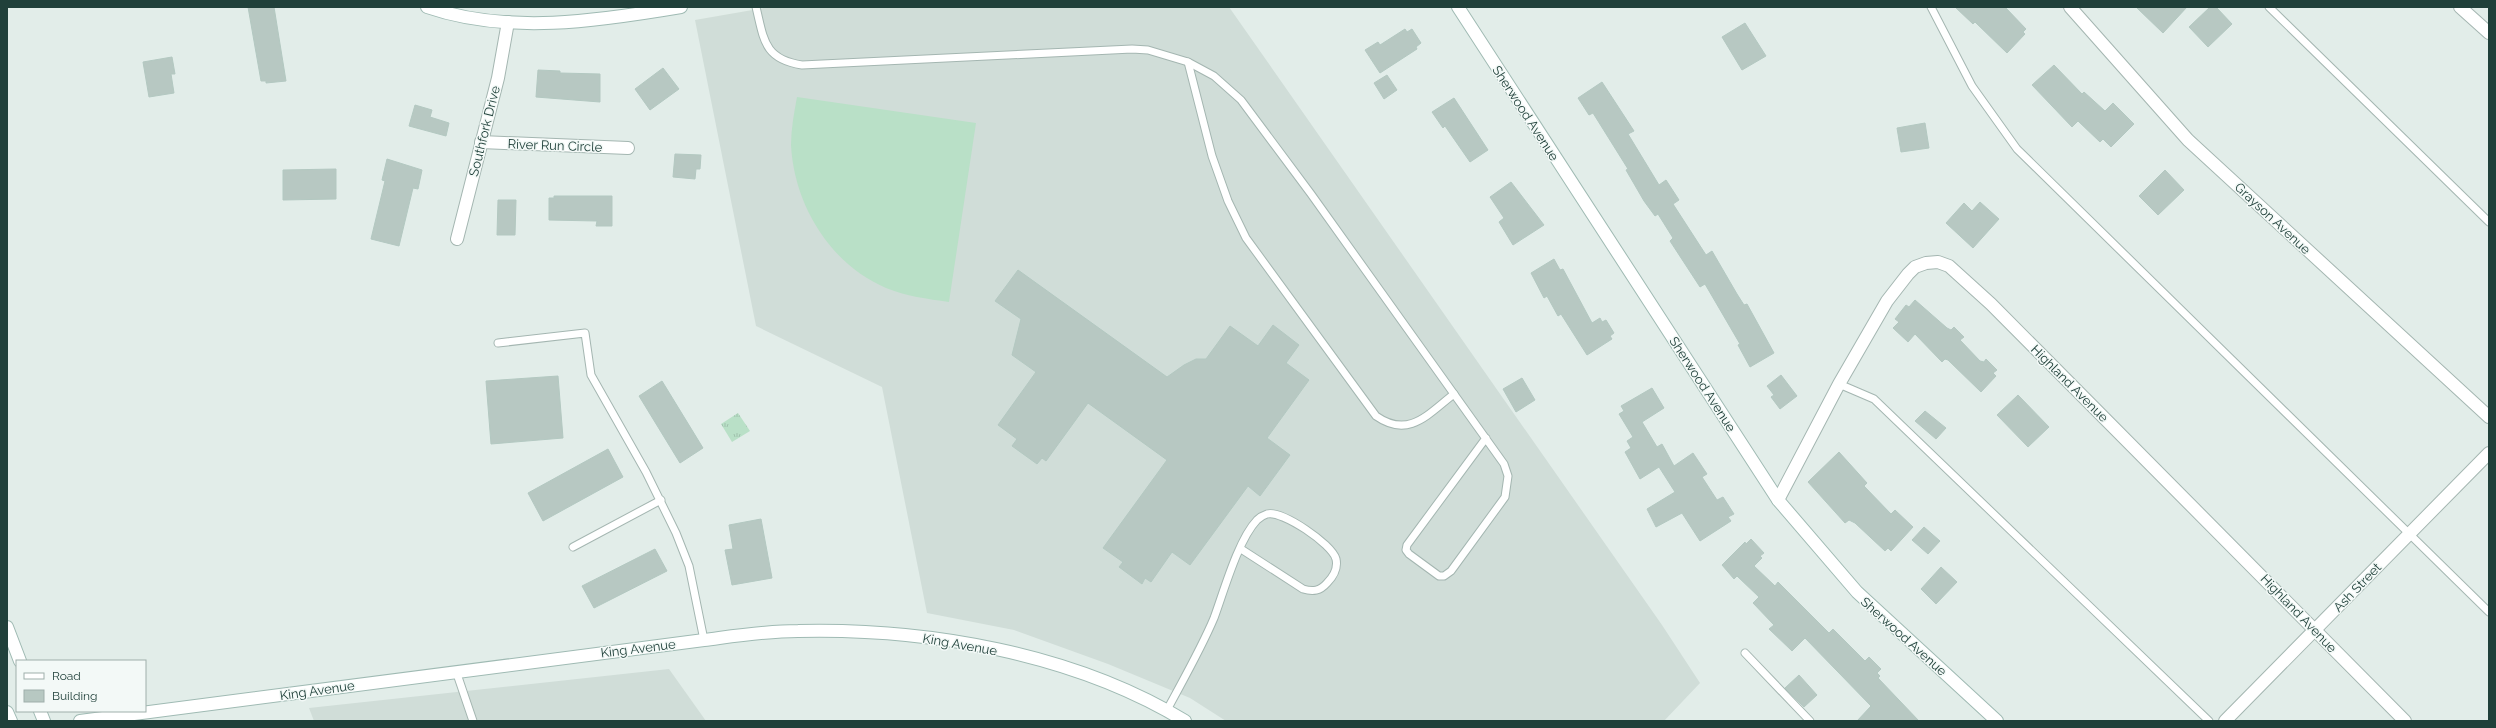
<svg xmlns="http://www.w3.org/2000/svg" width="2496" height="728" font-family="Raleway,sans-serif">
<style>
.built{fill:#d0ddd8}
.park{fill:url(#park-tufts)}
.pitch{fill:#b9e0c7}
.building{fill:#b7c8c2;stroke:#b3c8c1}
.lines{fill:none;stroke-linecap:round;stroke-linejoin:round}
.lane-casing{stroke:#a4b6b1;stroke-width:9}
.street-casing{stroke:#a4b6b1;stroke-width:14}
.secondary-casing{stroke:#9fbab3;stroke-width:14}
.lane{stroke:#fff;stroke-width:7}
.street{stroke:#fff;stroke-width:12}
.secondary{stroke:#fff;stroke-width:12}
.labels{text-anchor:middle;stroke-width:3;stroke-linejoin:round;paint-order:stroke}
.street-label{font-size:13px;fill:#20403a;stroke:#f3f9f7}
</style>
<defs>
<pattern id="park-tufts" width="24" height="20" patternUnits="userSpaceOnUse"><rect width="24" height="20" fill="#b9e0c7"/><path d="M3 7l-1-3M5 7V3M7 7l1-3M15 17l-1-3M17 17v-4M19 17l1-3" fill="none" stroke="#9fc1ac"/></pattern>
</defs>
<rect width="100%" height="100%" fill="#e2ede9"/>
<g class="built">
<polygon points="769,7 1229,7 1662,625 1700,683 1664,721 1226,721 1190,698 1108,664 1014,630 927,613 882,387 756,326 695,20"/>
<polygon points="669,669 706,721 314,721 309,708"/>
</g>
<polygon class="park" points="738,413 750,431 732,442 721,424"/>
<path class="pitch" d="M797,97L976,123L949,302C927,299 906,296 886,288C830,264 794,205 791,145C791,129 794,113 797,97Z"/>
<g class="building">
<polygon points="248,7 274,7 286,81 266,83 266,81 261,81"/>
<polygon points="1955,7 2005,7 2026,29 2023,32 2025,34 2007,53 1975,22 1973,24"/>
<polygon points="2136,7 2187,7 2163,33"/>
<polygon points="2210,7 2216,7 2232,24 2208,47 2189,27"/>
<polygon points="1745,23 1766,56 1742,70 1722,37"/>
<polygon points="1405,29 1407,32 1412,29 1421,43 1416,47 1417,49 1380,73 1365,50 1378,42 1380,45"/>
<polygon points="172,57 175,74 171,74 174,93 149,97 143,62"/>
<polygon points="2054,65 2082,94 2084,92 2105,111 2113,103 2134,124 2111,147 2103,139 2100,142 2078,121 2072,127 2032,85"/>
<polygon points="663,68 679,89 650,110 635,89"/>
<polygon points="538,70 560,71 560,73 600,74 600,102 536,97"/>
<polygon points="1387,75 1397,90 1384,99 1374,83"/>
<polygon points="1602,82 1634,131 1628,134 1659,185 1666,180 1679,200 1673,204 1706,255 1712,251 1737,294 1744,305 1747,304 1774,353 1750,367 1738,345 1740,344 1705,284 1700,287 1670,241 1673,238 1658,214 1655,216 1644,201 1626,170 1628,169 1593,113 1589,115 1578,98"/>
<polygon points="1454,98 1488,150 1470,162 1445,126 1443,128 1432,112"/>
<polygon points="415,105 432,110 430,117 449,123 446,136 409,126"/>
<polygon points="1925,123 1929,148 1901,152 1897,128"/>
<polygon points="675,154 701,155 700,169 696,169 695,179 673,177"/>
<polygon points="387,159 422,170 418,189 413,188 399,246 371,239 385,181 382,180"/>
<polygon points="336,169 336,199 283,200 283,170"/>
<polygon points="2165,170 2184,190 2158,215 2139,196"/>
<polygon points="1511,182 1544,225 1513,245 1499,222 1504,218 1490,197"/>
<polygon points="554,196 612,196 612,226 596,226 597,221 549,220 549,198 554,198"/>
<polygon points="498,200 516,200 515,235 497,235"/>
<polygon points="1980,202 1999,219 1973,248 1946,223 1964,203 1972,211"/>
<polygon points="1554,259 1560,270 1563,269 1592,323 1600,318 1602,322 1606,320 1614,333 1610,336 1612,339 1587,355 1561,314 1558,316 1547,296 1544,298 1531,273"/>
<polygon points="1018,270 1167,377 1184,365 1196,359 1206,359 1230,326 1258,346 1273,325 1299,345 1286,363 1309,380 1267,438 1290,455 1260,496 1248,486 1190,565 1172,552 1151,582 1145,578 1142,584 1119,567 1123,562 1103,548 1167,460 1088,403 1046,461 1042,458 1037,464 1012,446 1017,439 998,425 1036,372 1012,355 1021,319 995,301"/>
<polygon points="1915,300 1947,328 1951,330 1954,327 1964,337 1960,340 1980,361 1984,362 1986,359 1997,370 1993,373 1996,376 1981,392 1948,360 1945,359 1942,362 1915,334 1908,342 1893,328 1899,322 1895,319 1906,305 1909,307"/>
<polygon points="1781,375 1797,396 1780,409 1771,397 1774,395 1767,386"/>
<polygon points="558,376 563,438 491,444 486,381"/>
<polygon points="1522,378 1535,400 1516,412 1503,389"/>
<polygon points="662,381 703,448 680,463 639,396"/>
<polygon points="1652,388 1664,408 1642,422 1657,447 1662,444 1674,466 1693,453 1707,474 1702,477 1717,500 1723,497 1734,514 1728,517 1731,521 1700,541 1682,513 1656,527 1647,509 1675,492 1659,467 1640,479 1625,452 1631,448 1627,441 1633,437 1619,414 1624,411 1621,406"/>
<polygon points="2018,395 2049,427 2028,447 1997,415"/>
<polygon points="1925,411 1946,428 1936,439 1915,421"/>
<polygon points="608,449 623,477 543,521 528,493"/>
<polygon points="1839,452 1867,483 1864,486 1891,514 1895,510 1913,527 1891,551 1888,548 1885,551 1855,523 1849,520 1845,523 1808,482"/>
<polygon points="761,519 772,578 732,585 725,550 733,549 729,525"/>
<polygon points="1924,527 1940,541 1928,554 1912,540"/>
<polygon points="1751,539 1764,553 1760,556 1762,558 1754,566 1775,586 1778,582 1829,633 1833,629 1865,661 1869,657 1881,669 1877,673 1880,676 1878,678 1919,721 1857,721 1871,706 1805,638 1792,651 1769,629 1774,625 1753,603 1759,597 1737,576 1734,579 1722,565 1745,542 1746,544"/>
<polygon points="655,549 667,571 594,608 582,586"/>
<polygon points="1941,567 1957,582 1936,604 1921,589"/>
<polygon points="1799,675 1817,695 1804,707 1785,688"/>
</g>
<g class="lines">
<defs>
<g id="lane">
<path d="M756,7C764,40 764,59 802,65L1132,49L1148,50L1188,62L1214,76L1241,100L1311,194L1504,464L1508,476L1505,497L1451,571L1444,576H1439L1409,554L1406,550L1407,545L1486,438"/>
<polyline points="1931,7 1972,86 2017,149 2489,612"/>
<polyline points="2269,7 2489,222"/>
<path d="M1188,62L1212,156L1228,201L1246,238L1376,416C1409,439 1428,414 1454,394"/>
<polyline points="498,343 585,333 591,375 646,472 676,533 689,566 704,640"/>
<polyline points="1839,384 1874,399 2209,721"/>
<polyline points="573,547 661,500"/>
<polyline points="1745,653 1810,721"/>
<polyline points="456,671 473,721"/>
<path d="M1167,710C1183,680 1201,649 1214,618C1224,591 1238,540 1257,520C1259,518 1264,515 1267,514C1282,510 1332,544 1336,559C1338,568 1333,577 1327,583C1320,591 1313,592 1303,589L1241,549"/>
</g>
<g id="street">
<polyline points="2070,7 2188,140 2489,417"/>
<polyline points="2460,7 2489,33"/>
<polyline points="481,142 628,148"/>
<polyline points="457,239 498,78 508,22"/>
<polyline points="1778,500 1839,384 1887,301 1908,274 1915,267 1926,263 1938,262 1949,266 1991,304 2405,721"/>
<polyline points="2225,721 2489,453"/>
</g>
<g id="secondary">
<path d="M427,7C508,35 598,21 681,7"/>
<polyline points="1458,7 1778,500 1857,592 1997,721"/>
<polyline points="7,627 20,661"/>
<polyline points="40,711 44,721"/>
<polyline points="7,712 11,721"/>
<path d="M80,721L704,640C735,636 766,631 798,631C927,628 1073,653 1185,721"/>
</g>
</defs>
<use href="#lane" class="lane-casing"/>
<use href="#street" class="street-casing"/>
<use href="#secondary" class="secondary-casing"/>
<use href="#lane" class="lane"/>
<use href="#street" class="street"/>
<use href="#secondary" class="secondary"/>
</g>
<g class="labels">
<g class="street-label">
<text transform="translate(1526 113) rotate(57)" y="5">Sherwood Avenue</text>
<text transform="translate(484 131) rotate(-76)" y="5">Southfork Drive</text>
<text transform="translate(555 145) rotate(2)" y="5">River Run Circle</text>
<text transform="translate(2273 218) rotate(43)" y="5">Grayson Avenue</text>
<text transform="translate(2070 383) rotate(45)" y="5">Highland Avenue</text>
<text transform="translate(1703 384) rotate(57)" y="5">Sherwood Avenue</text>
<text transform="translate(2357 587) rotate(-46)" y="5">Ash Street</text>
<text transform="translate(2299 613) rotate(46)" y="5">Highland Avenue</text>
<text transform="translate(1904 636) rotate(42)" y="5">Sherwood Avenue</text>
<text transform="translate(960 644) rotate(10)" y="5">King Avenue</text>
<text transform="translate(638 648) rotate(-7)" y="5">King Avenue</text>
<text transform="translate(317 690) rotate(-8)" y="5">King Avenue</text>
</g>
</g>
<rect width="2496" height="728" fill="none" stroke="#20403a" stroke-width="16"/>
<rect x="16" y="660" width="130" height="52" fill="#f3f9f7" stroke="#9fafab"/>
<rect x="24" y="673" width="20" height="6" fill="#ffffff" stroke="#9fafab"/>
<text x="52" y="680" font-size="12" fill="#20403a">Road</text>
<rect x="24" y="690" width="20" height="12" fill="#b7c8c2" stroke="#9fafab"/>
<text x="52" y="700" font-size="12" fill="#20403a">Building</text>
</svg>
